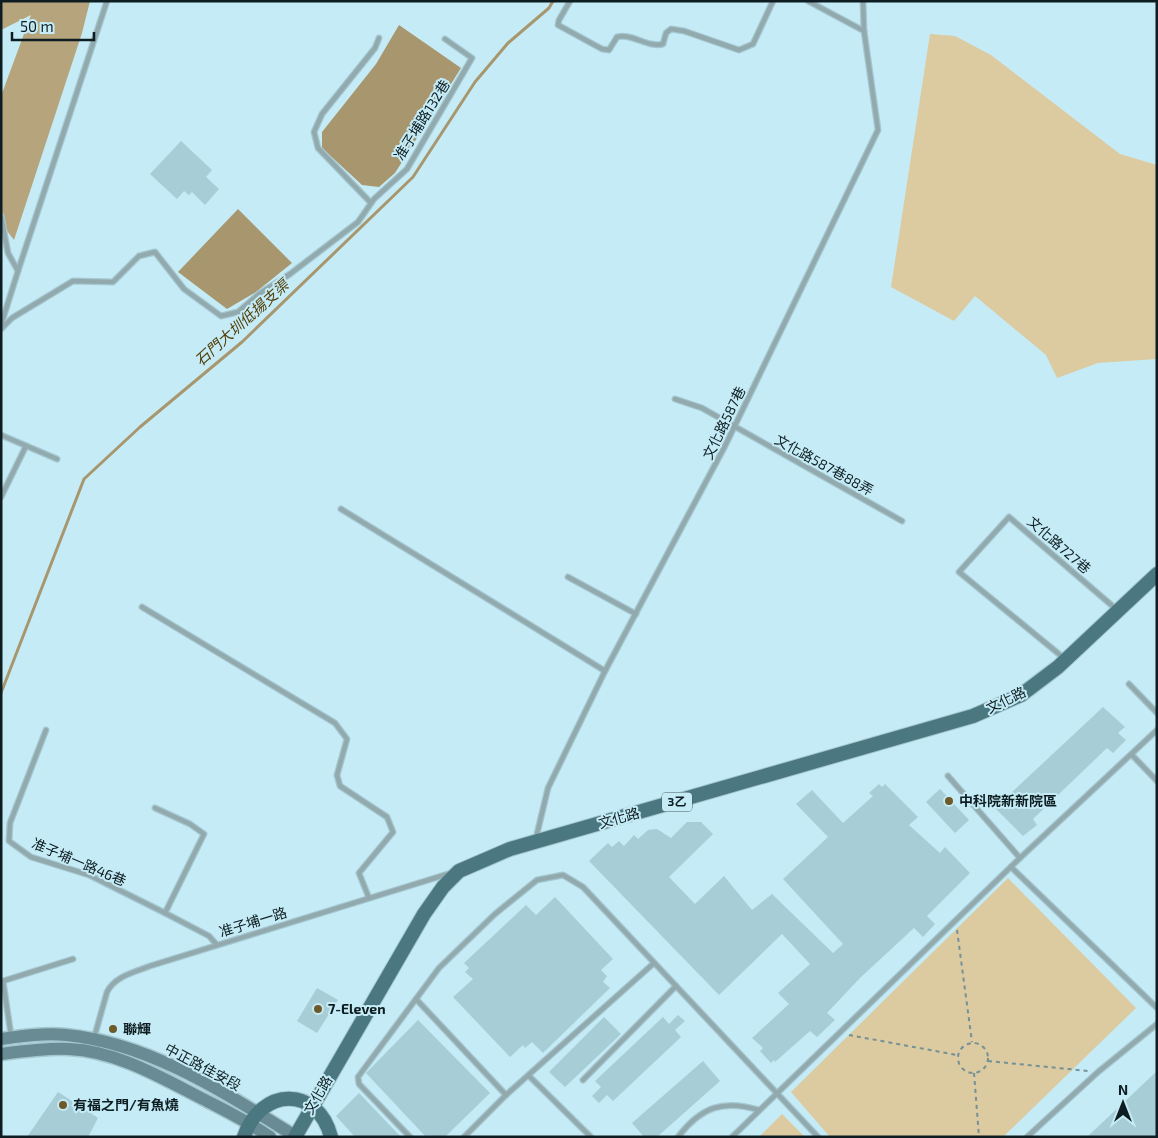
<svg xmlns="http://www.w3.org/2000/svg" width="1158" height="1138" font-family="'Exo 2','Noto Sans TC',sans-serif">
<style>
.green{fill:#dccaa0}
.forest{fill:#b6a57c}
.water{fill:#a8976e}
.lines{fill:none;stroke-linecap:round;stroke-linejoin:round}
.stream{stroke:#a8976e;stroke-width:3}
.building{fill:#a7ced7}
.service-casing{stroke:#a4c7d0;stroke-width:7}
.secondary-casing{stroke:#a4c7d0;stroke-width:15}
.primary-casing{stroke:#a4c7d0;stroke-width:16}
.path{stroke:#749198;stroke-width:2;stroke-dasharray:4 4;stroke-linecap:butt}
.service{stroke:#92a9ae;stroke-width:4.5}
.secondary{stroke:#698c94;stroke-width:12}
.primary{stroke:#4b7781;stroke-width:14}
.poi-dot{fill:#6e5a29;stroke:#c5ecf6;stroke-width:2}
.labels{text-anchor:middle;stroke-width:4;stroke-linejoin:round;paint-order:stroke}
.shield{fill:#c5ecf6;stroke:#455b61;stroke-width:1}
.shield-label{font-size:12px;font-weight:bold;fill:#0e1d21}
.street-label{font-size:14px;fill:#0e1d21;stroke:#c5ecf6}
.poi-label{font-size:14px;font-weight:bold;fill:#0e1d21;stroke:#c5ecf6;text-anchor:start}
.water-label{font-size:15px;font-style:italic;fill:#523f0a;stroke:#c5ecf6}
</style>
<rect width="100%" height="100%" fill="#c5ecf6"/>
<g class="green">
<polygon points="930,34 955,36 991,55 1120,154 1157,165 1157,359 1098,363 1057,378 1046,355 975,296 954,321 891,287"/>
<polygon points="1008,878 1136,1008 1003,1137 830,1137 791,1092"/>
<polygon points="782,1114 805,1137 759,1137"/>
</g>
<polygon class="forest" points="1,1 90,1 82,33 14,240 1,223 1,96 31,15 1,30"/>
<g class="water">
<polygon points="399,25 461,68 395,173 379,187 362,185 322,148 322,132 376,64"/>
<polygon points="238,209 292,263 256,292 227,309 178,272"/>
</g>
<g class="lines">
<polyline class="stream" points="1,693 84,479 140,427 242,342 413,177 475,82 508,43 549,8 553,1"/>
</g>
<g class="building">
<polygon points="181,141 212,170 206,177 219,189 205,205 192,192 189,195 184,191 177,199 150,174"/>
<polygon points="1103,707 1125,727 1118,733 1126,740 1113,753 1107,748 1033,819 1037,825 1023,836 995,808"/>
<polygon points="879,784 882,787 885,784 918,817 909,825 940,853 945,847 970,873 927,916 935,924 923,937 914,928 860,978 827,1013 835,1020 817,1037 810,1031 775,1062 774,1060 771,1063 760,1051 763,1048 752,1038 789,1004 778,993 810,964 782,934 719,995 589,861 608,843 612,847 619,841 624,846 634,835 638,839 648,830 657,829 671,838 687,822 701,822 713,834 669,877 695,904 724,876 752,910 772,894 833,953 843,944 783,879 828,837 796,804 812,790 843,823 873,796 869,793"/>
<polygon points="940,789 969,820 955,833 926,802"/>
<polygon points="555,897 613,959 601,970 607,976 603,982 610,988 543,1053 532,1042 525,1048 523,1045 510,1057 453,997 473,979 465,972 469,968 464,963 526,905 536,915"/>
<polygon points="317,988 338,1000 317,1033 297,1021"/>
<polygon points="678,1015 685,1021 675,1030 681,1037 613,1101 607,1095 599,1103 592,1096 601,1087 595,1081 663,1017 669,1024"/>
<polygon points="604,1017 621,1034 565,1087 549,1072"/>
<polygon points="418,1020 490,1093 445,1137 426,1137 366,1073"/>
<polygon points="703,1061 720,1081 657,1137 644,1137 632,1123"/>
<polygon points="1157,1071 1157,1137 1087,1137"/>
<polygon points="58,1092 98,1118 88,1137 27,1137"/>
<polygon points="359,1093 401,1137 355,1137 336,1116"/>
</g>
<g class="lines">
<defs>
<g id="service">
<path d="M570,1L559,20L558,25L602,49L609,50L617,37C633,33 647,48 663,44L666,33L671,29L684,31L739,50L753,44L773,1"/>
<polyline points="808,1 864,31"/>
<polyline points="371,203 318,148 314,132 322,114 375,48 379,38"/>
<polyline points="1,216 8,253 18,271 1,325"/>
<polyline points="18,271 107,1"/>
<polyline points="1,329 12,318 73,281 113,282 139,256 155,252 184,289 221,316 238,312 259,294 290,274 358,222 374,199 407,169 472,58 445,39"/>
<polyline points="675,399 702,408 902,521"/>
<polyline points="1,435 57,459"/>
<polyline points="1,497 26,446"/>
<polyline points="341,509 605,671"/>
<polyline points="568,577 636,614"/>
<polyline points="142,607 335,723 347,739 337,775 340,786 387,817 393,832 359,873 369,898"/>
<polyline points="1065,659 959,572 1009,517 1116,609"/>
<polyline points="1129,684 1157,713"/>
<polyline points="46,730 10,823 9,841 31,857 89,875 165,913 209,936 217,945"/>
<polyline points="1132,755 1157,781"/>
<polyline points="948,776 1020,858"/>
<polyline points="155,808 190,824 204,834 165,913"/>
<polyline points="536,838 548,788 605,671 725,446 878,130 864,31 863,1"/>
<polyline points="1011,867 1157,1008"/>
<polyline points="416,999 506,1095"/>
<polyline points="11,1035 3,981 73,959"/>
<path d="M94,1038L107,992C115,976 135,972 150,966L451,873"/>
<polyline points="529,1076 591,1137"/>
<polyline points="583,1080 676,986"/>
<polyline points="410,1137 359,1084 358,1077 439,968 495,914 537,880 563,875 583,887 818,1137"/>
<polyline points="464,1137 506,1095 654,963"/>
<path d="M678,1137C701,1107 723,1099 759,1110"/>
<polyline points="732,1137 1020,858 1157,730"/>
<polyline points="1027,1137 1098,1072 1157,1024"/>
</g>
<g id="secondary">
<path d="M1,1039C23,1036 44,1033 66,1035C150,1043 225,1093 295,1136"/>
<path d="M1,1054C24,1051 46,1048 69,1049C117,1051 162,1078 203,1099C226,1111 249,1122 270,1137"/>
</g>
<g id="primary">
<path d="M244,1137C260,1087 318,1085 331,1137"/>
<polyline points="295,1137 424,914 443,887 459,871 510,849 973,716 1021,695 1058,667 1157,574"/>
</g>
</defs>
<use href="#service" class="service-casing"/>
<use href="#secondary" class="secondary-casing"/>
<use href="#primary" class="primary-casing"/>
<g class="path">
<polyline points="957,930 972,1042"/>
<polyline points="849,1035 957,1055"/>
<circle cx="973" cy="1058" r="15"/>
<polyline points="988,1061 1088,1071"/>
<polyline points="974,1073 979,1137"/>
</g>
<use href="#service" class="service"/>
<use href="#secondary" class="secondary"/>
<use href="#primary" class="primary"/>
</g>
<g class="poi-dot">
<circle cx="949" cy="801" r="5"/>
<circle cx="318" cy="1009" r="5"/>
<circle cx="113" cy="1029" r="5"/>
<circle cx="63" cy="1105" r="5"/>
</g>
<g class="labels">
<rect class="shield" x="662" y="792.5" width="30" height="19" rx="4"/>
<g class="shield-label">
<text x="677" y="806">3乙</text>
</g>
<g class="street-label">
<text transform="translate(422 120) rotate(-58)" y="5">准子埔路132巷</text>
<text transform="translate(724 423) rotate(-64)" y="5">文化路587巷</text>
<text transform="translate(824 465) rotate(29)" y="5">文化路587巷88弄</text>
<text transform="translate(1059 545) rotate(41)" y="5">文化路727巷</text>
<text transform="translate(1006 700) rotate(-26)" y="5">文化路</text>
<text transform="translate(619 818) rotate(-16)" y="5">文化路</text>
<text transform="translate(79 862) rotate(23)" y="5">准子埔一路46巷</text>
<text transform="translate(253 922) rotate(-17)" y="5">准子埔一路</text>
<text transform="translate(203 1067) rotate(28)" y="5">中正路佳安段</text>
<text transform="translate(318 1095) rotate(-60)" y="5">文化路</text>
</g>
<g class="poi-label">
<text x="959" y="806">中科院新新院區</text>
<text x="328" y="1014">7-Eleven</text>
<text x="123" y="1034">聯輝</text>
<text x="73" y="1110">有福之門/有魚燒</text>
</g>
<g class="water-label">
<text transform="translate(242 323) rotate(-42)" y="5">石門大圳低揚支渠</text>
</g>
</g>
<rect width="1158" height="1138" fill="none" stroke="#0e1d21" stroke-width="5"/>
<g transform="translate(1123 1103)" stroke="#c5ecf6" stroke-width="4" paint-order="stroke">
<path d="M0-4L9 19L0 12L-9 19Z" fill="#0e1d21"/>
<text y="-8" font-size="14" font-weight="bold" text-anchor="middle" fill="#0e1d21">N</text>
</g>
<path d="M12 32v8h82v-8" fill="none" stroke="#0e1d21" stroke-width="2.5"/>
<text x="20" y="32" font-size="15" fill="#0e1d21" stroke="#c5ecf6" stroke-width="4" paint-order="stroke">50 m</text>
</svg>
